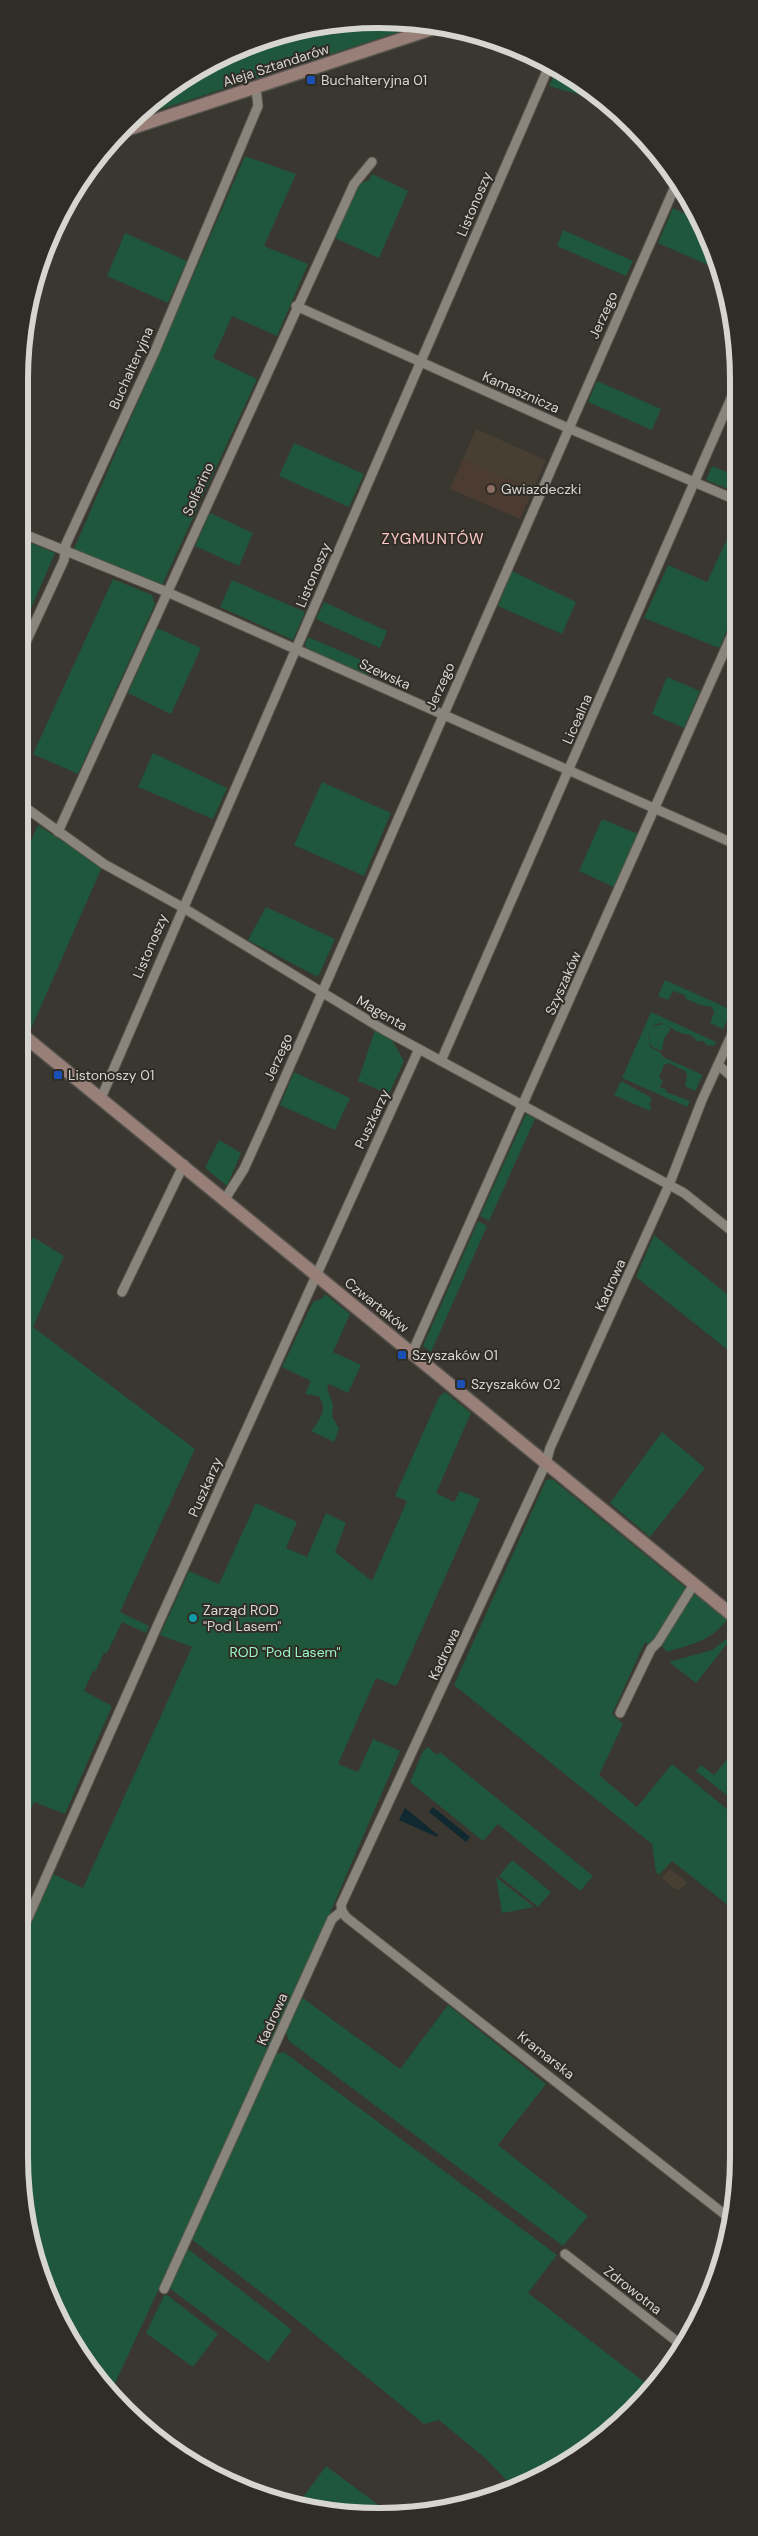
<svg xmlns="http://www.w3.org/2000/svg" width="758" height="2536" font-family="'DM Sans',sans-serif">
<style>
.built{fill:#463f32}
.education{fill:#4b3b30}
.green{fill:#1f573c}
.water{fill:#102930}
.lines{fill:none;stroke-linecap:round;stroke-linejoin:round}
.street-casing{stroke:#58554f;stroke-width:11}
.secondary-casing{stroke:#58554f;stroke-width:15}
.street{stroke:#89857d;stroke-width:9}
.secondary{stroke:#988079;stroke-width:12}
.transit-dot{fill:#1a4fb4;stroke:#302c26;stroke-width:2}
.education-dot{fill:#8d6e63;stroke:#302c26;stroke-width:2}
.culture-dot{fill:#0f9aa8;stroke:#302c26;stroke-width:2}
.labels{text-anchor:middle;stroke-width:4;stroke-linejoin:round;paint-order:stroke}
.street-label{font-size:14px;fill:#d7d5d0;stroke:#302c26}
.poi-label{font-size:14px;fill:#d7d5d0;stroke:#302c26;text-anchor:start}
.park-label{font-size:14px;fill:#99f7c3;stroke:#302c26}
.neighbourhood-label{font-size:15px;letter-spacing:1px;fill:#fdc9c6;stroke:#302c26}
.rim{fill:none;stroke:#d7d5d0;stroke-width:6}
</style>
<rect width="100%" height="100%" fill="#3a3630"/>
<g class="built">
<polygon points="476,429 546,460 533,490 463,459"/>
<polygon points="670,1869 688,1883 679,1890 675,1889 662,1878"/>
</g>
<polygon class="education" points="463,459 533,490 520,519 450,489"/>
<g class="green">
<polygon points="379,19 426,23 131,119 179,79 241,46 309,26"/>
<polygon points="558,67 559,67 601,101 549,86"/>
<polygon points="245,156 296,174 264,246 308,264 277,336 232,316 213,358 257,379 162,585 73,551"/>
<polygon points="372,174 408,191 379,258 335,238 359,184 369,180"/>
<polygon points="673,208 703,222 717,269 658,243"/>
<polygon points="563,230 633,261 626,276 557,246"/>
<polygon points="125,233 187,261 168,303 107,276"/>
<polygon points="597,381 661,409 652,430 588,402"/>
<polygon points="294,443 364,474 349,507 279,476"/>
<polygon points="712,466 736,476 736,492 706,480"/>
<polygon points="210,513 253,533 239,566 195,546"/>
<polygon points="737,518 737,608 719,648 644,618 668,565 707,582"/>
<polygon points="19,538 55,553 19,636"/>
<polygon points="512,571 576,602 562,634 498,606"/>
<polygon points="113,579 152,595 155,604 78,774 33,754"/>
<polygon points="232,580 305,612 293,640 220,607"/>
<polygon points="324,602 387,631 380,648 316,619"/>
<polygon points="157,628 201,648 171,714 128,693"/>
<polygon points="308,637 373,665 368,677 307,649 305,645"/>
<polygon points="667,677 700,691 684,728 652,714"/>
<polygon points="153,753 227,788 213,819 138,787"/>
<polygon points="322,782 391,813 364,876 294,845"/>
<polygon points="602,819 638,834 614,887 579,871"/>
<polygon points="38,825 102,867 31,1029 19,1019 19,868"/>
<polygon points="266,907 335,939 318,977 248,940"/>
<polygon points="665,980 732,1010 723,1029 710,1023 714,1013 712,1007 700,1005 686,999 685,995 673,991 668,1000 658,996"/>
<polygon points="651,1012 716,1042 714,1046 707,1045 703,1041 697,1041 691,1035 680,1033 662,1023 654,1025 652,1034 648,1037 650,1047 660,1052 663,1057 703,1075 695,1091 685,1086 687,1076 685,1071 669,1063 664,1065 659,1078 663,1080 660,1087 667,1090 666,1092 690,1101 687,1107 622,1078"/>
<polygon points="664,1024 671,1029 664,1039 662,1051 652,1047 648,1040 654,1026"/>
<polygon points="375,1030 392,1040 404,1061 389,1094 358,1081"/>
<polygon points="294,1072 350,1098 335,1130 280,1105"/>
<polygon points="621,1081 652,1098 649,1105 651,1107 650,1111 614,1095"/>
<polygon points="526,1114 535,1119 489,1221 480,1216"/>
<polygon points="219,1140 241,1153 227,1186 205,1168"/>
<polygon points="478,1221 487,1226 431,1352 423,1346"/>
<polygon points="654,1235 738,1303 738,1358 636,1277"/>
<polygon points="33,1237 64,1256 33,1327 195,1449 120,1612 149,1626 146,1633 122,1622 107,1653 104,1653 95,1672 93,1671 84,1691 112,1706 65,1814 34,1802 19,1834 19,1274"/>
<path d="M325,1294L350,1314L333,1352L361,1365L348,1393L329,1384L327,1389L333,1404L332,1416L339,1429L334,1442L311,1431C319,1422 329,1407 318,1396L305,1394L311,1381L282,1367L313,1302L323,1298Z"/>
<polygon points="445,1392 471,1413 436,1493 454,1502 460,1491 480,1499 398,1683 396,1686 376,1678 338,1764 358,1772 373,1739 400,1751 330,1913 333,1915 109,2396 46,2295 26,2227 19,2157 19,2040 26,2025 19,2021 19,1951 53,1874 83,1888 192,1647 160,1635 189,1571 219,1584 256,1503 297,1522 286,1548 307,1557 326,1513 346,1523 335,1552 372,1581 407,1501 395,1496 439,1397"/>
<polygon points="662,1432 705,1468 650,1537 610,1503"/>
<polygon points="552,1479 686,1588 656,1640 650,1646 645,1642 612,1714 623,1724 599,1775 637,1807 672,1764 739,1819 739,1914 672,1861 659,1875 656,1872 652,1844 454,1685 546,1480"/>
<path d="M693,1593L727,1620C709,1642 692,1644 667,1652L661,1645Z"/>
<polygon points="728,1638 730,1640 696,1683 669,1662 712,1650"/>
<polygon points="739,1745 739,1805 696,1771 701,1765 714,1775"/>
<polygon points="428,1747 437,1755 440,1752 593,1876 580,1891 498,1824 483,1841 410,1782 423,1751"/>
<polygon points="512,1860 551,1892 538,1907 499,1876"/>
<polygon points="496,1877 534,1907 502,1913"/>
<polygon points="300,1996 400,2069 448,2005 546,2084 498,2145 588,2216 563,2246 289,2041 285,2030"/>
<polygon points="284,2052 557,2255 528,2293 651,2387 598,2443 538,2480 515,2489 485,2458 439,2420 424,2424 286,2311 191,2239 275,2054"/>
<polygon points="187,2248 292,2330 268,2362 168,2287"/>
<polygon points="167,2295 218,2334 193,2367 146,2333 164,2296"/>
<polygon points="326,2466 388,2512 393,2516 332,2514 298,2504"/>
</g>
<g class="water">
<polygon points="433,1807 470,1837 466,1842 429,1812"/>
<polygon points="405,1808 438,1835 437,1837 399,1820"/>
</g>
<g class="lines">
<defs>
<g id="street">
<polyline points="296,306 568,428 736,500"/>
<polyline points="19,532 167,592 737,845"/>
<polyline points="19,657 64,560 66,544 155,351 258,106 256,88"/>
<polyline points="19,803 104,864 182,907 384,1030 684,1193 738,1236"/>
<polyline points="58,832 354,184 372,162"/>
<polyline points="441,1061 736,387"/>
<polyline points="718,1065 737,1081"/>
<polyline points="101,1098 550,64"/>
<polyline points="225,1199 244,1169 268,1116 677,182"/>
<polyline points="122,1292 184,1164"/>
<polyline points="412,1353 737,623"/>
<polyline points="620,1713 651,1649 658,1642 694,1584"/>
<polyline points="342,1911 346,1917 733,2221"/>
<polyline points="19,1938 159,1622 419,1049"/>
<polyline points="565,2254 684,2347"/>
<polyline points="164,2289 332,1919 342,1911 341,1905 546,1463 550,1448 669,1185 702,1100 737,1023"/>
</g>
<g id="secondary">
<polyline points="117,133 444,25"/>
<polyline points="19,1032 738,1620"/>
</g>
</defs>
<use href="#street" class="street-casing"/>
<use href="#secondary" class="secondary-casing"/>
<use href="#street" class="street"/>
<use href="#secondary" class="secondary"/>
</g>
<g class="transit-dot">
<rect x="306" y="75" width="10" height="10" rx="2.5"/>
<rect x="53" y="1070" width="10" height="10" rx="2.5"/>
<rect x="397" y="1350" width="10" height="10" rx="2.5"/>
<rect x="456" y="1379" width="10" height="10" rx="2.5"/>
</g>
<circle class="education-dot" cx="491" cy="489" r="5"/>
<circle class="culture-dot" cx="193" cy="1618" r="5"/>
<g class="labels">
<g class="street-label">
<text transform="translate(276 65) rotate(-18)" y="5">Aleja Sztandarów</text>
<text transform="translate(474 204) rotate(-67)" y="5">Listonoszy</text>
<text transform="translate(603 315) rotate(-66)" y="5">Jerzego</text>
<text transform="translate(131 368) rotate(-66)" y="5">Buchalteryjna</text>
<text transform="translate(521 392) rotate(24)" y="5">Kamasznicza</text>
<text transform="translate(198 489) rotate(-66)" y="5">Solferino</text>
<text transform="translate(313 575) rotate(-67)" y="5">Listonoszy</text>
<text transform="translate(385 674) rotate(25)" y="5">Szewska</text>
<text transform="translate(440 686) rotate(-66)" y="5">Jerzego</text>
<text transform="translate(577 719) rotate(-66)" y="5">Licealna</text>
<text transform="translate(150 946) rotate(-67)" y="5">Listonoszy</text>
<text transform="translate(563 983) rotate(-66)" y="5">Szyszaków</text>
<text transform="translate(382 1013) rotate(30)" y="5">Magenta</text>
<text transform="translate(278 1057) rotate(-66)" y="5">Jerzego</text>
<text transform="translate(372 1119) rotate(-65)" y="5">Puszkarzy</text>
<text transform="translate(610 1285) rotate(-66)" y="5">Kadrowa</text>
<text transform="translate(377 1305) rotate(39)" y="5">Czwartaków</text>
<text transform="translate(205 1487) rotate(-66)" y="5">Puszkarzy</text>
<text transform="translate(444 1654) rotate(-65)" y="5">Kadrowa</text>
<text transform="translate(272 2019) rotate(-66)" y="5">Kadrowa</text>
<text transform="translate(546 2055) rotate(38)" y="5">Kramarska</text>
<text transform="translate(633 2290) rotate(38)" y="5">Zdrowotna</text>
</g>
<g class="poi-label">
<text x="321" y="85">Buchalteryjna 01</text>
<text x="501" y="494">Gwiazdeczki</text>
<text x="68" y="1080">Listonoszy 01</text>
<text x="412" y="1360">Szyszaków 01</text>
<text x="471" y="1389">Szyszaków 02</text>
<text x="203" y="1615">Zarząd ROD<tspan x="203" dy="16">"Pod Lasem"</tspan></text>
</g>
<g class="park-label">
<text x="285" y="1657">ROD "Pod Lasem"</text>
</g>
<g class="neighbourhood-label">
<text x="433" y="544">ZYGMUNTÓW</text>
</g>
</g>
<path d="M0 0H758V2536H0ZM379 28H379A351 351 0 0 1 730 379V2157A351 351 0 0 1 379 2508H379A351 351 0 0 1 28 2157V379A351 351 0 0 1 379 28Z" fill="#302c26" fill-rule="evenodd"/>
<path class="rim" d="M379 28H379A351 351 0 0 1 730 379V2157A351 351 0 0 1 379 2508H379A351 351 0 0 1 28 2157V379A351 351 0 0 1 379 28Z"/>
</svg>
